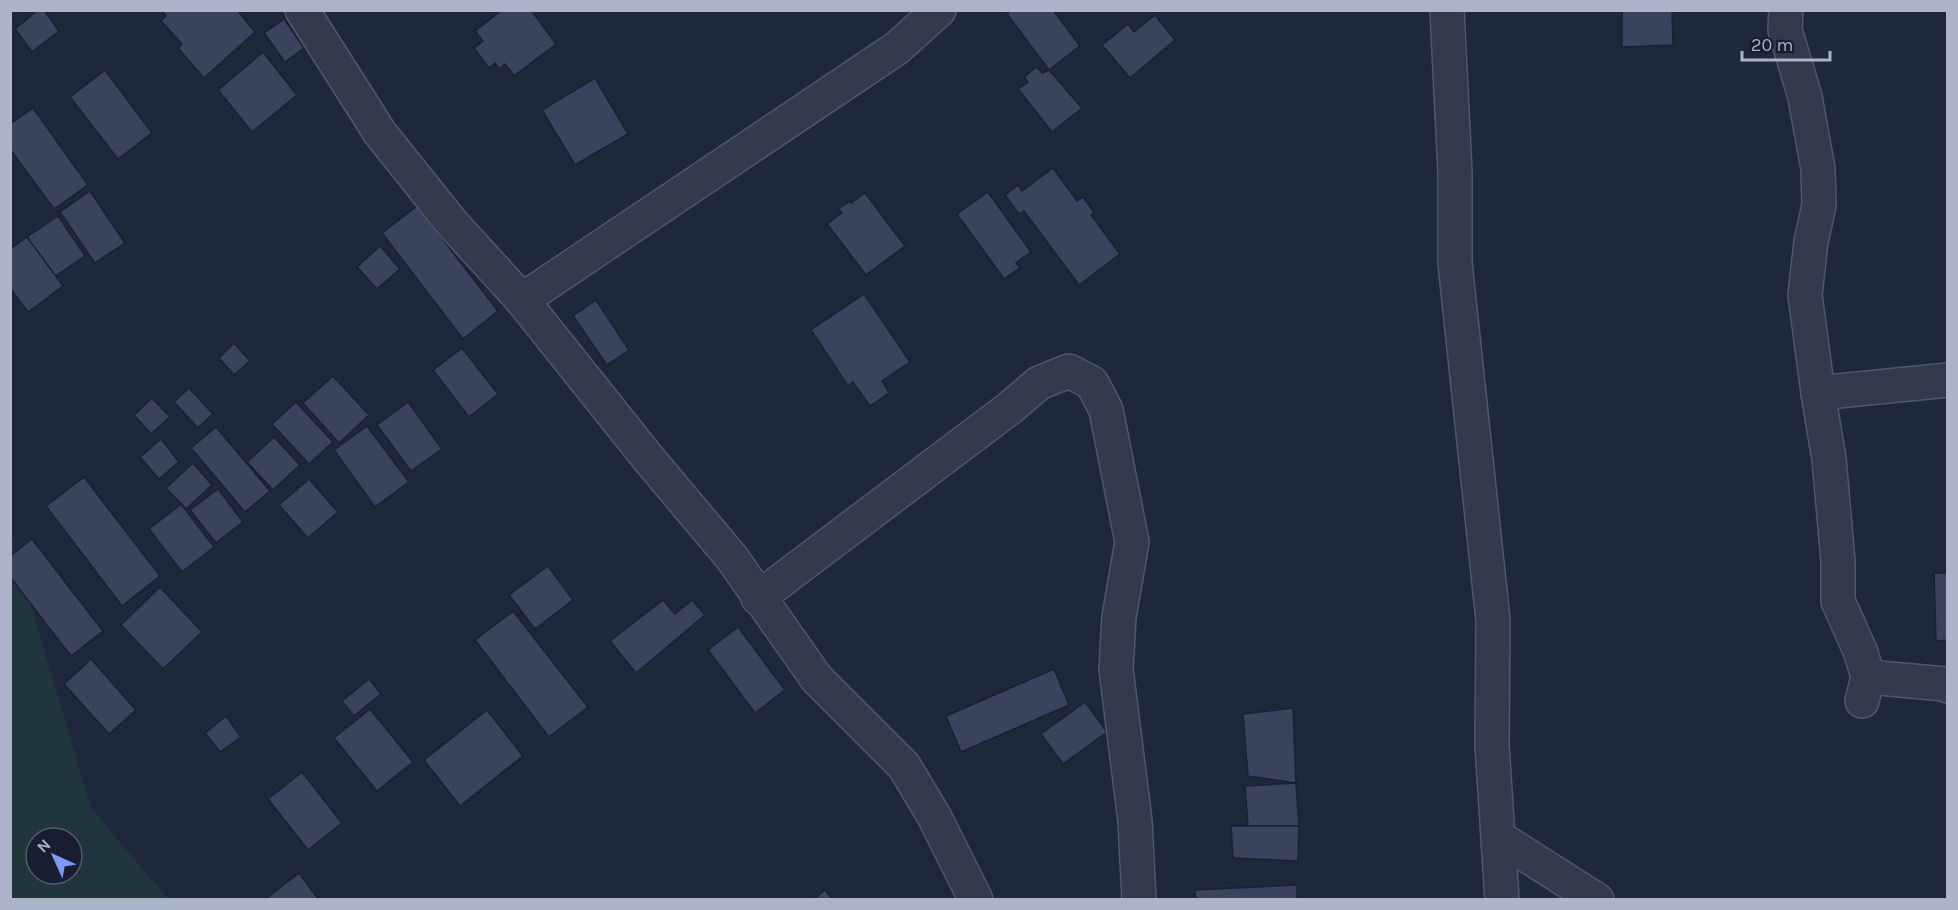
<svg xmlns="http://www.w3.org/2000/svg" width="1958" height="910" font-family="Karla,sans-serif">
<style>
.green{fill:#21353c;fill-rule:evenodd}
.building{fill:#3a425c;stroke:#1a2032;stroke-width:1.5}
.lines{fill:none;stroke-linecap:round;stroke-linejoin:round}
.minor-casing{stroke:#505669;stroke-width:36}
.minor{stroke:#33394b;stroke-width:33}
</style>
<rect width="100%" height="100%" fill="#1f273b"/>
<path class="green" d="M10,534L91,808L168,899H11ZM36,838H72V874H36Z"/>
<g class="building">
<polygon points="38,10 44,10 59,31 32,52 15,29"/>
<polygon points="161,10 237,10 255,32 204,78 178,48 182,44 161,21 166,16"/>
<polygon points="502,10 531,10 556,44 514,76 505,64 499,69 495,63 489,68 474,48 483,41 475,31"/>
<polygon points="1011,10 1053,10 1080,46 1049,70 1007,14"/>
<polygon points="1622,10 1672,10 1673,45 1622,47"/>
<polygon points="1155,15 1175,40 1130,78 1102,45 1128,24 1134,32"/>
<polygon points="284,19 304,48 285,62 264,33"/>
<polygon points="263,52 297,95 252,132 218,90"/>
<polygon points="1037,67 1042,73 1049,70 1082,108 1052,132 1018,89 1028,82 1024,77"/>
<polygon points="105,70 152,133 118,159 70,97"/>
<polygon points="595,78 628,134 575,165 542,110"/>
<polygon points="33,108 88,185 54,209 10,149 10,124"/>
<polygon points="1053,168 1077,201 1083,197 1094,212 1091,215 1120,254 1079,285 1024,211 1019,214 1005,195 1018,185 1022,191"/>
<polygon points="90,191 125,243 95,263 60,212"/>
<polygon points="988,192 1031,252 1016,263 1020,268 1004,279 957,214"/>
<polygon points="865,193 905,246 866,275 827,224 842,213 838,209 850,201 851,203"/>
<polygon points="417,206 498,311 463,339 382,233"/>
<polygon points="58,216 85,256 54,277 27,237"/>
<polygon points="27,237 63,286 28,312 10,288 10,249"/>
<polygon points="380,246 400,269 377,289 357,267"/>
<polygon points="864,294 910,362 882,381 889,393 870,406 853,382 848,386 811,330"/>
<polygon points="596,300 629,350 607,365 573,316"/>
<polygon points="234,343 250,361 234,375 219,358"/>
<polygon points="462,348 498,394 469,417 433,370"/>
<polygon points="333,376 369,415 339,443 303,403"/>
<polygon points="189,388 213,414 198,428 174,402"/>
<polygon points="152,398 170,417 151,434 134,415"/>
<polygon points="296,402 333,442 309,464 272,424"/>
<polygon points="408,402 442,449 411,471 377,425"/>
<polygon points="367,426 409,482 375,507 334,450"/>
<polygon points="216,427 270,491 245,512 191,448"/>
<polygon points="274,437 300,465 273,490 247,462"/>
<polygon points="161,439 179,462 159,479 140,457"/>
<polygon points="193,463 212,485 186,509 166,488"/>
<polygon points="84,477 160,576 122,606 46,506"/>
<polygon points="309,479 338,512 308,538 279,505"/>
<polygon points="218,489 243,522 216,543 190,510"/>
<polygon points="181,504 214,547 182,572 149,529"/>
<polygon points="32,539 103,631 71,656 10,577 10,556"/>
<polygon points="548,566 573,600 535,629 509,595"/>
<polygon points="1934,573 1948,573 1948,640 1936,641"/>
<polygon points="160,587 202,632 163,669 121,625"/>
<polygon points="663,600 675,614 692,600 705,615 636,673 610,641"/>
<polygon points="513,611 588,707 549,737 475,640"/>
<polygon points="738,627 785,690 755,713 708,650"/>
<polygon points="91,659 136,710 109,734 64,684"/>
<polygon points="1054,669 1069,705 961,752 946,716"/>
<polygon points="369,679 381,694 354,716 342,701"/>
<polygon points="1085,702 1107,732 1063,764 1041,734"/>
<polygon points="1293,708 1296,783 1248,776 1243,714"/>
<polygon points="370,709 413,762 377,791 334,738"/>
<polygon points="487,710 523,756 460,806 424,760"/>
<polygon points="226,716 241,737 220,752 205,733"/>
<polygon points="302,772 342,823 308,850 268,799"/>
<polygon points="1296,783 1299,826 1248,826 1245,786"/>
<polygon points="1231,826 1299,826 1298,861 1233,858"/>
<polygon points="299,873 319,900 270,900 268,897"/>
<polygon points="1297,885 1297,900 1196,900 1195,890"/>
<polygon points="825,890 833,900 813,900"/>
</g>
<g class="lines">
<defs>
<g id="minor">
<polyline points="302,10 380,133 452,223 522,300 648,458 732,558 817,679 904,766 934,816 976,900"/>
<polyline points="1447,10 1455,172 1455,263 1493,620 1492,745 1502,900"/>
<polyline points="1786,10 1785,30 1805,97 1818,169 1819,205 1811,242 1805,295 1818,393 1829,459 1838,561 1838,601 1861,653 1868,677 1862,701"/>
<polyline points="522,300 897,48 939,10"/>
<polyline points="1818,393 1948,380"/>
<polyline points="758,598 1011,407 1039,383 1069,371 1092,383 1106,410 1132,542 1119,617 1116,669 1135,821 1139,900"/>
<polyline points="1868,677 1945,684 1948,686"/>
<polyline points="1498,837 1597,900"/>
</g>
</defs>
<use href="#minor" class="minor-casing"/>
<use href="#minor" class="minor"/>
</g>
<rect width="1958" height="910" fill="none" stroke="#adb3c8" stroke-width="24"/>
<g transform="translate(54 856) rotate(315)"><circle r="28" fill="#181e30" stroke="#545a6d" stroke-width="1.5"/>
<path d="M0-4.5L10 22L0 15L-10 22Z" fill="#7b99ff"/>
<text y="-9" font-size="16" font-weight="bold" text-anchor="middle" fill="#adb3c8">N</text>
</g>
<path d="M1742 51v9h88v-9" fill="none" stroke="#adb3c8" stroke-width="3"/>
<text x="1751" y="51" font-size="18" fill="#adb3c8" stroke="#181e30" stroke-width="4.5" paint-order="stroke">20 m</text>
</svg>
